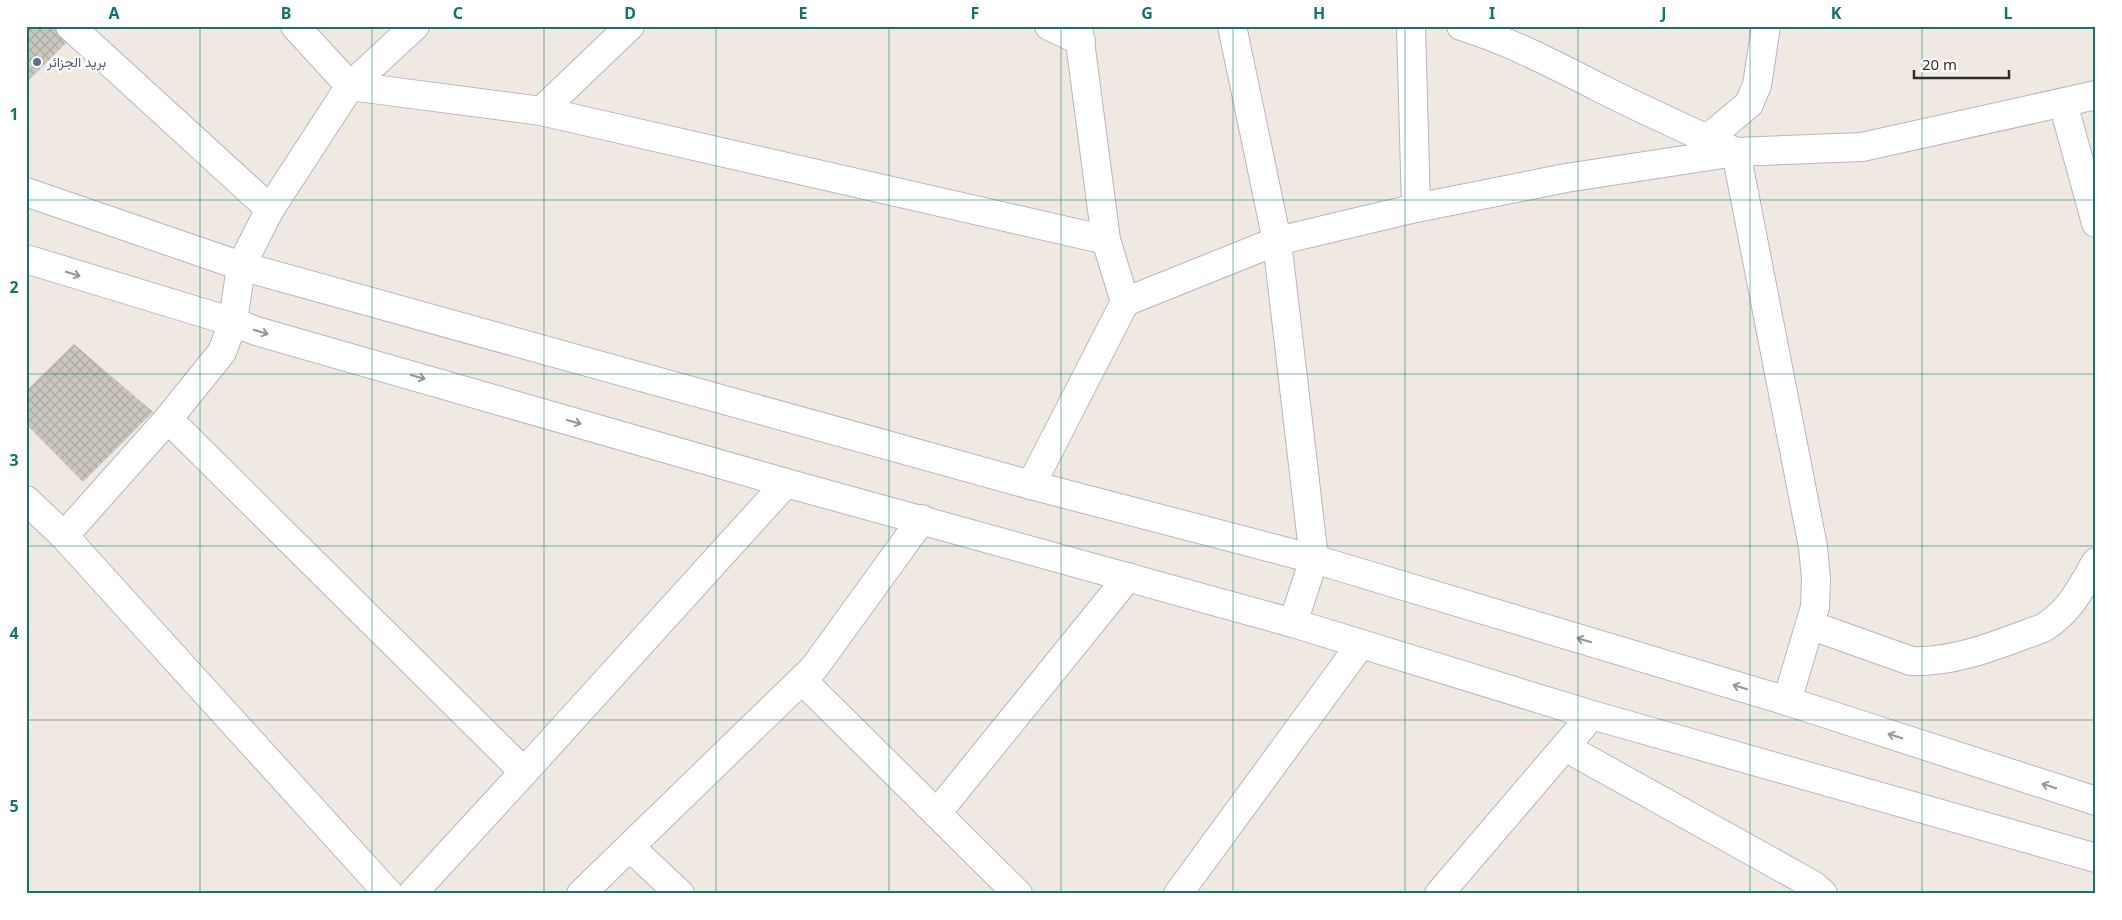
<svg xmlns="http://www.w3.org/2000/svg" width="2122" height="920" font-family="'Noto Sans',Vazirmatn,sans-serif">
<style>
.building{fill:url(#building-cross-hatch)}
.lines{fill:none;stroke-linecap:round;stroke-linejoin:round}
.minor-casing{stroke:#b4b7c1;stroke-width:30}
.tertiary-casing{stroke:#b4b7c1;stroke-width:30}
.minor{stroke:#fff;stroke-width:28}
.tertiary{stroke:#fff;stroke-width:28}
.oneway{stroke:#969696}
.grid{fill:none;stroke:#0f766e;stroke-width:1;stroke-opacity:0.55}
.service-dot{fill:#5c6f8a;stroke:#fff;stroke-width:2}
.labels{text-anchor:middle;stroke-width:4.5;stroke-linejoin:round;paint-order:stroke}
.service-label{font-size:14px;fill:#4e5e75;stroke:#fff;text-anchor:start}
.neatline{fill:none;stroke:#0f766e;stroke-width:2}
.grid-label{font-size:16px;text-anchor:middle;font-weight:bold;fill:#0f766e}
</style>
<defs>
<pattern id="building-cross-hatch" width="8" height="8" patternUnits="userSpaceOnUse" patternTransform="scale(1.25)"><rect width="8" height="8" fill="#cbc7bf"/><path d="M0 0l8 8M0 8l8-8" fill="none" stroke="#afaba4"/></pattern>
</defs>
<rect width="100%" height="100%" fill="#efe9e1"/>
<g class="building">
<polygon points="26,26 52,26 68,41 26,83"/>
<polygon points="74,344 153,412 83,482 26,424 26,391"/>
</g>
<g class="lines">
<defs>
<g id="minor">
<polyline points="70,26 270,209"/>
<polyline points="295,26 350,86 541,111 1106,240 1078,26"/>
<polyline points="1049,26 1081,41"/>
<polyline points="1232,26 1277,241 1314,559 1293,623"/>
<polyline points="1411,26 1416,208"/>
<path d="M1461,26C1509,41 1553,64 1598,87C1643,110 1690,131 1736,152L1813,547L1816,579L1815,607L1787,701"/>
<polyline points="2063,103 2096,223"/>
<polyline points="541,111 630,26"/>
<polyline points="1707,139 1749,104 1757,85 1766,26"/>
<polyline points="1106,240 1125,302 1277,241 1416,208 1566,178 1736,152 1862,147 2096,95"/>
<polyline points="168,419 524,772 786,483"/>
<polyline points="1031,485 1125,302"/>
<polyline points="26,500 64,536 389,894"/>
<polyline points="64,536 168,419 222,352 233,322 241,266 270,209 350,86 415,26"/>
<path d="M1810,625L1911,661C1957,663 2001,643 2043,628C2071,611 2080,589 2096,562"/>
<polyline points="802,680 1018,894"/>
<polyline points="1565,747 1813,885 1823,894"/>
<polyline points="937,813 1128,577"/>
<polyline points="630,847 680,894"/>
<polyline points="412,894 524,772"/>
<polyline points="581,894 814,668 922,519"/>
<polyline points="1178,894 1361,644"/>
<polyline points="1439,894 1592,715"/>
</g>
<g id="tertiary">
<polyline points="26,192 241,266 1031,485 1314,559 1787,701 2096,801"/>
<polyline points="26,259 233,322 256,331 786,483 1293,623 1592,715 2096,858"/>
</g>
</defs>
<use href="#minor" class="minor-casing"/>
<use href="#tertiary" class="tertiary-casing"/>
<use href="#minor" class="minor"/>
<use href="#tertiary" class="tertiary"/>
</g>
<defs><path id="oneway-shaft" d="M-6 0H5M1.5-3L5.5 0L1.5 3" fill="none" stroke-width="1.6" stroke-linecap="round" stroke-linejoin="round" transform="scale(1.25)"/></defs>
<g class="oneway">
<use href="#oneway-shaft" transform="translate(73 274) rotate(17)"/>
<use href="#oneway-shaft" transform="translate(261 332) rotate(17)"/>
<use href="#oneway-shaft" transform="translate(418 377) rotate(16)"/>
<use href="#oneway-shaft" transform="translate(574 422) rotate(16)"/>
<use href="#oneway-shaft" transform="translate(1584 640) rotate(-163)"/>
<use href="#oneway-shaft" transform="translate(1740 687) rotate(-163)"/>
<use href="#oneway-shaft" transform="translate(1895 736) rotate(-162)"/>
<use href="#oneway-shaft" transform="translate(2049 786) rotate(-162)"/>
</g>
<path class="grid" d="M200,26V894M372,26V894M544,26V894M716,26V894M889,26V894M1061,26V894M1233,26V894M1405,26V894M1578,26V894M1750,26V894M1922,26V894M26,200H2096M26,374H2096M26,546H2096M26,720H2096"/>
<circle class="service-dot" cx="37" cy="62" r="5"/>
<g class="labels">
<g class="service-label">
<text x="47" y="67">بريد الجزائر</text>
</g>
</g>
<rect width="2122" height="920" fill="none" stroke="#ffffff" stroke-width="55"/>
<path d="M1914 70v8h95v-8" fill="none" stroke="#2e2e2e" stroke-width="2.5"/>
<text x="1922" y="70" font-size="15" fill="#2e2e2e" stroke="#ffffff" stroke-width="4" paint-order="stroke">20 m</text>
<rect x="28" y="28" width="2066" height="864" class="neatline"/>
<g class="grid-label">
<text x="114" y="19">A</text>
<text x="286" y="19">B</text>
<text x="458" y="19">C</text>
<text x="630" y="19">D</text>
<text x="803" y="19">E</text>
<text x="975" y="19">F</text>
<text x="1147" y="19">G</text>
<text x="1319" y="19">H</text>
<text x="1492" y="19">I</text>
<text x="1664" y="19">J</text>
<text x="1836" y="19">K</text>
<text x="2008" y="19">L</text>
<text x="14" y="120">1</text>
<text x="14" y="293">2</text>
<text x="14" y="466">3</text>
<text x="14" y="639">4</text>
<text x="14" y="812">5</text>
</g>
</svg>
